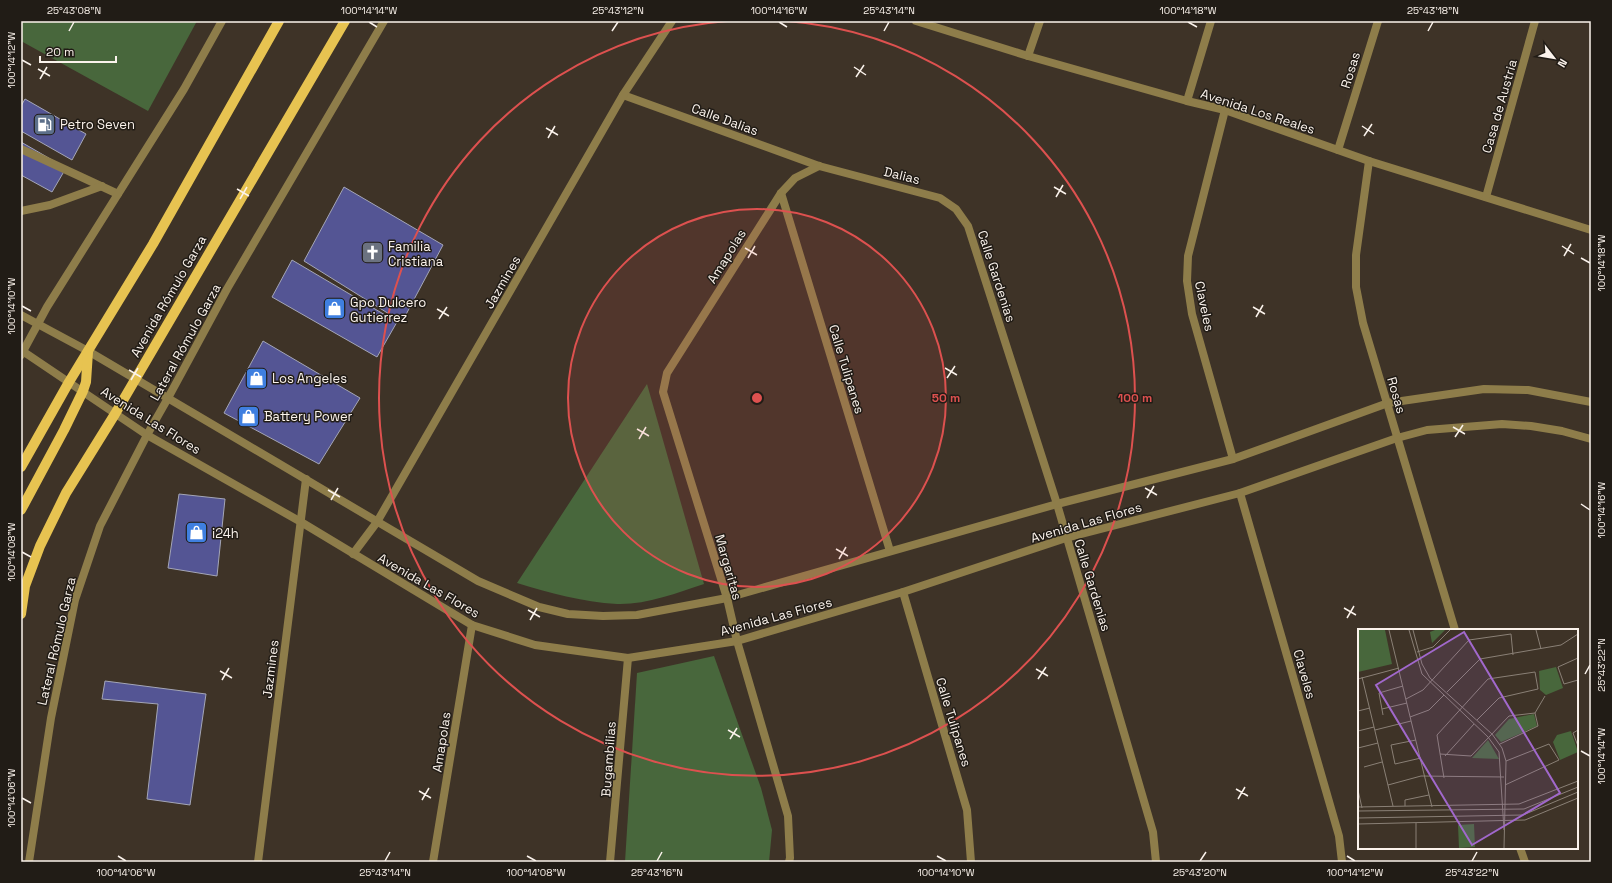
<svg xmlns="http://www.w3.org/2000/svg" width="1612" height="883" font-family="'Space Grotesk',sans-serif">
<style>
.green{fill:#48673c}
.building{fill:#545594;stroke:#a4a6b7}
.lines{fill:none;stroke-linecap:round;stroke-linejoin:round}
.service{stroke:#8e7d4a;stroke-width:8}
.minor{stroke:#8e7d4a;stroke-width:8}
.tertiary{stroke:#8e7d4a;stroke-width:8}
.primary{stroke:#e7c351;stroke-width:10}
.ticks{fill:none;stroke:#fbf3ec;stroke-width:1.5}
.ring{fill:none;stroke:#dd514f;stroke-width:2}
.labels{text-anchor:middle;stroke-width:3;stroke-linejoin:round;paint-order:stroke}
.street-label{font-size:13px;fill:#fbf3ec;stroke:#211c16}
.poi-label{font-size:13px;fill:#fbf3ec;stroke:#211c16;text-anchor:start}
.inset-road{fill:none;stroke:#8a8076;stroke-width:1}
.view{fill:#a168cc;fill-opacity:0.15;stroke:#a168cc;stroke-width:2}
.inset-edge{fill:none;stroke:#fbf3ec;stroke-width:2}
.centre{fill:#dd514f;stroke:#211c16;stroke-width:2}
.ring-label{font-size:12px;text-anchor:middle;font-weight:bold;fill:#dd514f;stroke:#211c16;stroke-width:3;stroke-linejoin:round;paint-order:stroke}
.neatline{fill:none;stroke:#fbf3ec;stroke-width:1.5}
.ticks-label{font-size:10px;text-anchor:middle;fill:#fbf3ec}
</style>
<rect width="100%" height="100%" fill="#3e3327"/>
<g class="green">
<polygon points="21,21 197,21 148,111 21,41"/>
<path d="M647,384L704,584C677,593 645,605 617,604C582,602 550,593 517,583Z"/>
<polygon points="714,656 761,788 772,830 769,862 625,862 637,673"/>
</g>
<g class="building">
<polygon points="25,99 86,134 72,160 21,131 21,106"/>
<polygon points="21,142 66,168 52,192 21,175"/>
<polygon points="344,187 443,245 402,322 304,261"/>
<polygon points="292,260 397,322 377,357 272,297"/>
<polygon points="263,341 360,398 319,464 224,413"/>
<polygon points="179,494 225,499 217,576 168,568"/>
<polygon points="105,681 206,694 190,805 147,799 158,704 102,699"/>
</g>
<g class="lines">
<g class="service">
<polyline points="21,149 118,194"/>
<polyline points="21,211 50,205 102,186"/>
</g>
<g class="minor">
<polyline points="916,21 1028,56 1187,101 1225,110 1369,161 1591,230"/>
<polyline points="1028,56 1040,21"/>
<polyline points="623,95 819,166 940,198 956,209 968,226 1057,504 1153,832 1156,862"/>
<polyline points="1187,101 1211,21"/>
<polyline points="1225,110 1188,256 1187,281 1192,314 1233,459"/>
<polyline points="1338,150 1378,21"/>
<polyline points="1369,161 1356,255 1356,287 1363,323 1455,630"/>
<polyline points="781,193 890,551"/>
<polyline points="1486,197 1535,21"/>
<polyline points="1240,493 1339,836 1342,862"/>
<polyline points="353,554 377,522 623,95 672,21"/>
<polyline points="903,592 967,810 971,862"/>
<polyline points="1520,848 1525,862"/>
<polyline points="258,862 306,479"/>
<polyline points="433,862 472,625"/>
<polyline points="610,862 628,658"/>
<polyline points="789,862 790,858 788,816 737,641 727,598 663,392 667,373 781,193 795,178 819,166"/>
</g>
<g class="tertiary">
<polyline points="21,315 88,351 478,581 539,607 568,614 603,616 637,615 727,598 1057,504 1233,459 1388,403 1484,389 1528,390 1591,402"/>
<polyline points="21,350 147,435 301,522 472,625 535,645 628,658 737,641 903,592 1066,538 1240,493 1397,438 1427,430 1502,424 1531,426 1562,431 1591,439"/>
<polyline points="21,355 47,307 184,89 222,21"/>
<polyline points="29,862 51,718 75,600 100,526 147,435 168,398 227,289 384,21"/>
</g>
<g class="primary">
<polyline points="21,467 69,382 153,244 279,21"/>
<polyline points="21,510 64,430 83,391 86,382 88,352"/>
<polyline points="21,614 25,586 40,546 66,493 115,414 345,21"/>
</g>
</g>
<path class="ticks" d="M369,22L377,27M779,22L787,27M1188,22L1197,27M69,31L74,22M612,31L618,22M884,31L889,22M1428,31L1433,22M22,60L31,65M854,67L866,75M38,69L50,76M856,77L864,65M40,79L47,67M1362,126L1374,134M546,128L558,135M1364,136L1372,124M548,138L555,126M1054,187L1066,194M237,189L249,196M1056,197L1063,185M240,199L247,187M1562,246L1574,254M745,248L757,255M1564,256L1571,244M748,258L755,246M1581,258L1590,263M22,306L31,311M1253,307L1265,314M437,309L449,316M1256,317L1263,305M439,319L447,307M945,368L957,375M129,370L141,377M947,378L955,366M131,380L138,368M1453,427L1465,434M637,429L649,436M1455,437L1463,425M639,439L646,427M1145,488L1157,495M328,490L340,497M1147,498L1154,486M331,500L338,488M1581,504L1590,510M836,549L848,556M22,552L31,557M839,559L846,547M1344,608L1356,615M528,610L540,617M1347,618L1354,606M530,620L537,608M1036,669L1048,676M220,671L232,678M1585,674L1590,665M1038,679L1046,667M222,680L229,668M728,730L740,737M730,739L737,728M1581,751L1590,756M1236,789L1248,796M419,791L431,798M22,798L31,803M1238,799L1245,787M422,800L429,788M118,856L126,861M527,856L536,861M937,856L946,861M1347,856L1355,861M385,861L390,852M657,861L662,852M1200,861L1206,852M1472,861L1477,852"/>
<circle cx="757" cy="398" r="189" fill="#dd514f" fill-opacity=".12"/>
<g class="ring">
<circle cx="757" cy="398" r="189"/>
<path d="M787 21A378 378 0 1 1 727 21"/>
</g>
<defs>
<symbol id="fuel-square" viewBox="-11 -11 22 22"><rect x="-9" y="-9" width="18" height="18" rx="4" fill="#5c6f8a" stroke="#211c16"/><path d="M-5.5-6h7V0h2V4h1.3V-2.5L3-4.5l.8-.8L6-3V5H2.5V1h-1V6h-7ZM-4.2-4.7v3.2H.2V-4.7Z" fill="#fff"/></symbol>
<symbol id="church-square" viewBox="-11 -11 22 22"><rect x="-9" y="-9" width="18" height="18" rx="4" fill="#6b7280" stroke="#211c16"/><path d="M-1.2-6h2.4v3.5h3.3v2.4h-3.3V6h-2.4V-.1h-3.3v-2.4h3.3Z" fill="#fff"/></symbol>
<symbol id="shop-square" viewBox="-11 -11 22 22"><rect x="-9" y="-9" width="18" height="18" rx="4" fill="#3f7fe0" stroke="#211c16"/><path d="M-5-2.5h2.3a2.7 3.5 0 0 1 5.4 0H5L5.5 6h-11ZM-1.5-2.5h3a1.5 2.3 0 0 0-3 0Z" fill="#fff"/></symbol>
</defs>
<g fill-rule="evenodd">
<use href="#fuel-square" x="32" y="112" width="25" height="25"/>
<use href="#church-square" x="360" y="240" width="25" height="25"/>
<use href="#shop-square" x="322" y="296" width="25" height="25"/>
<use href="#shop-square" x="244" y="366" width="25" height="25"/>
<use href="#shop-square" x="236" y="404" width="25" height="25"/>
<use href="#shop-square" x="184" y="520" width="25" height="25"/>
</g>
<g class="labels">
<g class="street-label">
<text transform="translate(1350 70) rotate(-73)" y="5">Rosas</text>
<text transform="translate(1499 106) rotate(-74)" y="5">Casa de Austria</text>
<text transform="translate(1258 111) rotate(18)" y="5">Avenida Los Reales</text>
<text transform="translate(725 119) rotate(20)" y="5">Calle Dalias</text>
<text transform="translate(902 175) rotate(14)" y="5">Dalias</text>
<text transform="translate(726 256) rotate(-58)" y="5">Amapolas</text>
<text transform="translate(997 276) rotate(72)" y="5">Calle Gardenias</text>
<text transform="translate(502 282) rotate(-60)" y="5">Jazmines</text>
<text transform="translate(168 296) rotate(-60)" y="5">Avenida Rómulo Garza</text>
<text transform="translate(1205 306) rotate(78)" y="5">Claveles</text>
<text transform="translate(185 342) rotate(-61)" y="5">Lateral Rómulo Garza</text>
<text transform="translate(847 369) rotate(73)" y="5">Calle Tulipanes</text>
<text transform="translate(1397 395) rotate(74)" y="5">Rosas</text>
<text transform="translate(151 420) rotate(32)" y="5">Avenida Las Flores</text>
<text transform="translate(1086 522) rotate(-16)" y="5">Avenida Las Flores</text>
<text transform="translate(729 567) rotate(74)" y="5">Margaritas</text>
<text transform="translate(429 585) rotate(30)" y="5">Avenida Las Flores</text>
<text transform="translate(1093 585) rotate(73)" y="5">Calle Gardenias</text>
<text transform="translate(776 616) rotate(-15)" y="5">Avenida Las Flores</text>
<text transform="translate(56 641) rotate(-77)" y="5">Lateral Rómulo Garza</text>
<text transform="translate(270 669) rotate(-83)" y="5">Jazmines</text>
<text transform="translate(1305 674) rotate(74)" y="5">Claveles</text>
<text transform="translate(954 722) rotate(73)" y="5">Calle Tulipanes</text>
<text transform="translate(441 742) rotate(-81)" y="5">Amapolas</text>
<text transform="translate(608 759) rotate(-86)" y="5">Bugambilias</text>
</g>
<g class="poi-label">
<text x="60" y="129">Petro Seven</text>
<text x="388" y="251">Familia<tspan x="388" dy="15">Cristiana</tspan></text>
<text x="350" y="307">Gpo Dulcero<tspan x="350" dy="15">Gutierrez</tspan></text>
<text x="272" y="383">Los Angeles</text>
<text x="264" y="421">Battery Power</text>
<text x="212" y="538">i24h</text>
</g>
</g>
<g transform="translate(1358 629)">
<rect width="220" height="220" fill="#3e3327"/>
<path d="M0,1H27L34,35L0,43ZM77,1H87L74,14L72,3ZM198,38L205,59L188,66L182,61L181,42ZM176,85L179,97L143,113L137,106L151,90ZM213,102L220,123L202,131L195,113L199,106ZM130,111L141,130L114,129ZM116,195L117,218L101,219L100,196Z" fill="#48673c"/>
<path class="inset-road" d="M31,1L74,178M51,1L64,45L130,108L141,123L146,201M55,1L64,35L72,49L134,105L144,119L148,132L146,219M178,1L183,20M59,23L75,18L92,1M220,29L200,38L206,55L220,51M4,48L35,177M0,50L41,39M89,63L122,30L203,16L220,5M48,70L65,61L111,11L153,5L155,26M24,80L49,74M0,82L12,79M177,84L187,67M25,86L21,64L45,57M52,88L71,81L86,66M17,101L53,92M220,101L215,104L220,117M0,102L16,98M58,111L33,116L37,135L63,129M142,115L180,97L177,84M0,119L20,114M82,125L113,127L151,87L177,84M87,127L116,95M6,138L24,133M86,149L79,106L130,50L177,43L180,60L141,69L119,91M30,156L63,147L146,148M147,156L201,131L191,115L148,132M0,161L4,179M47,177V171L71,166M0,178L161,175L220,152M0,182L166,180L220,158M0,189L165,186L220,163M58,194V219M0,195L167,191L220,169"/>
<path class="view" d="M106,3L202,164L114,216L18,56Z"/>
<rect width="220" height="220" class="inset-edge"/>
</g>
<circle cx="757" cy="398" r="6" class="centre"/>
<g class="ring-label">
<text x="946" y="402">50 m</text>
<text x="1135" y="402">100 m</text>
</g>
<rect width="1612" height="883" fill="none" stroke="#211c16" stroke-width="44"/>
<g transform="translate(1554 58) rotate(121)" stroke="#211c16" stroke-width="3" paint-order="stroke">
<path d="M0-3L7 15L0 10L-7 15Z" fill="#fbf3ec"/>
<text y="-6" font-size="11" font-weight="bold" text-anchor="middle" fill="#fbf3ec">N</text>
</g>
<path d="M40 56v6h76v-6" fill="none" stroke="#fbf3ec" stroke-width="2"/>
<text x="46" y="56" font-size="12" fill="#fbf3ec" stroke="#211c16" stroke-width="3" paint-order="stroke">20 m</text>
<rect x="22" y="22" width="1568" height="839" class="neatline"/>
<g class="ticks-label">
<text x="74" y="14">25°43'08"N</text>
<text x="369" y="14">100°14'14"W</text>
<text x="618" y="14">25°43'12"N</text>
<text x="779" y="14">100°14'16"W</text>
<text x="889" y="14">25°43'14"N</text>
<text x="1188" y="14">100°14'18"W</text>
<text x="1433" y="14">25°43'18"N</text>
<text transform="translate(11 60) rotate(-90)" y="4">100°14'12"W</text>
<text transform="translate(1601 263) rotate(-90)" y="4">100°14'18"W</text>
<text transform="translate(11 306) rotate(-90)" y="4">100°14'10"W</text>
<text transform="translate(1601 510) rotate(-90)" y="4">100°14'16"W</text>
<text transform="translate(11 552) rotate(-90)" y="4">100°14'08"W</text>
<text transform="translate(1601 665) rotate(-90)" y="4">25°43'22"N</text>
<text transform="translate(1601 756) rotate(-90)" y="4">100°14'14"W</text>
<text transform="translate(11 798) rotate(-90)" y="4">100°14'06"W</text>
<text x="126" y="876">100°14'06"W</text>
<text x="385" y="876">25°43'14"N</text>
<text x="536" y="876">100°14'08"W</text>
<text x="657" y="876">25°43'16"N</text>
<text x="946" y="876">100°14'10"W</text>
<text x="1200" y="876">25°43'20"N</text>
<text x="1355" y="876">100°14'12"W</text>
<text x="1472" y="876">25°43'22"N</text>
</g>
</svg>
